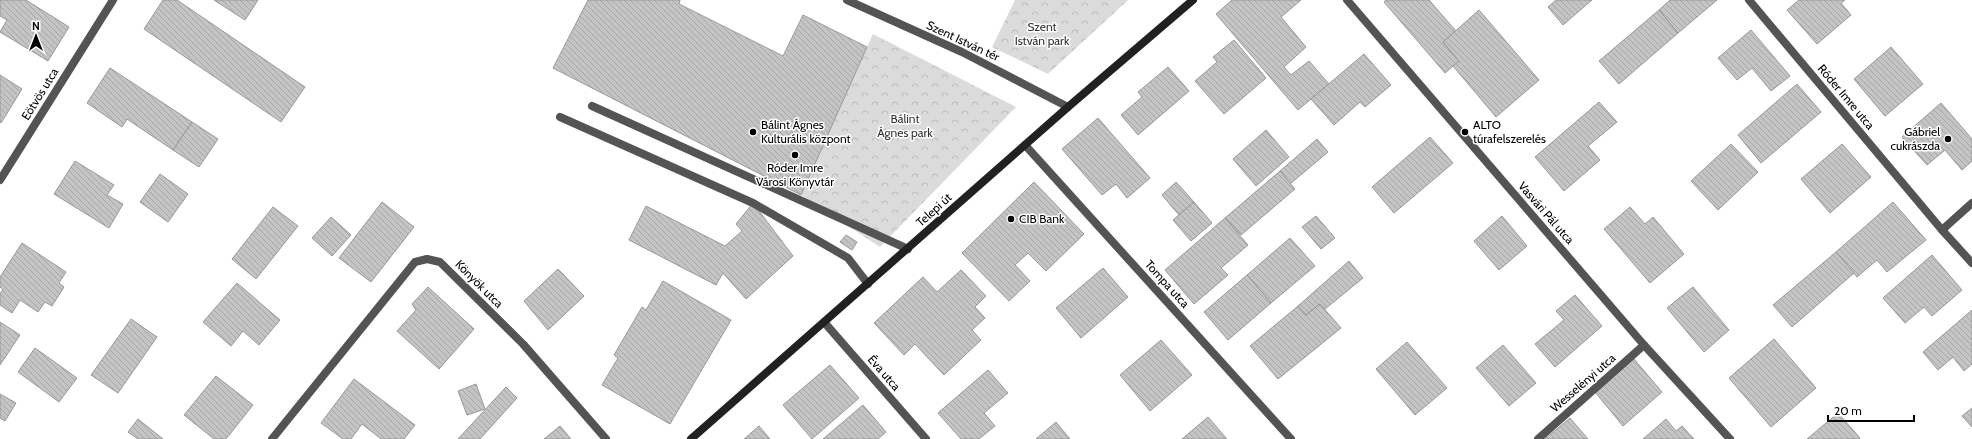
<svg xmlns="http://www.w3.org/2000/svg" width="1972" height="439" font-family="Cabin,sans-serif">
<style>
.park{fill:url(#park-crowns)}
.building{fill:url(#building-back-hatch);stroke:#989898}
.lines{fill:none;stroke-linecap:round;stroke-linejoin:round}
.service{stroke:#545454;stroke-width:8}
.pedestrian{stroke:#545454;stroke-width:8}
.minor{stroke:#545454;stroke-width:8}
.secondary{stroke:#212121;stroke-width:8}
.poi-dot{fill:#000;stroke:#fff;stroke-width:1.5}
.labels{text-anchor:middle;stroke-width:3;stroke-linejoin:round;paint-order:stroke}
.park-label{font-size:12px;fill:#323232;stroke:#fff}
.street-label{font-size:12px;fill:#000;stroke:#fff}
.poi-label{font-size:12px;fill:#000;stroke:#fff;text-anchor:start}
</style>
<defs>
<pattern id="park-crowns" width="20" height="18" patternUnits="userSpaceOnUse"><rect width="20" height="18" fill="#dbdbdb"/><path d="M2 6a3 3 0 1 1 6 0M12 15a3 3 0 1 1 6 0" fill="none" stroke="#bababa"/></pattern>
<pattern id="building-back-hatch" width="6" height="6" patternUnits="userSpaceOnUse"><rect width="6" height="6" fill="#c4c4c4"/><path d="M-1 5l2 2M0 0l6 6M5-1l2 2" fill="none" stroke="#a7a7a7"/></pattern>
</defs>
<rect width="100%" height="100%" fill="#fff"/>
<g class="park">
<polygon points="1015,0 1128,0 1048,74 992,47"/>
<polygon points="873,34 1016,107 880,247 801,195"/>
</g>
<g class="building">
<polygon points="0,0 26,0 69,27 48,61 0,32 7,20 0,16"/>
<polygon points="163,0 177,0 305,87 281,122 144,29"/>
<polygon points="214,0 258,0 245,20"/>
<polygon points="588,0 680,0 679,4 783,56 803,15 867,47 801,195 553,68"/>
<polygon points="1232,0 1301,0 1281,17 1306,47 1284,67 1291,75 1309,61 1329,84 1298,110 1216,14"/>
<polygon points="1386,0 1429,0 1456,31 1443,42 1459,61 1445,73 1384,2"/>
<polygon points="1556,0 1592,0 1563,25 1548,7"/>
<polygon points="1670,0 1717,0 1678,33 1659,10"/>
<polygon points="1799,0 1845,0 1841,3 1851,15 1817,44 1787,10"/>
<polygon points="1479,10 1539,80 1496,117 1453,66 1459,61 1443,42"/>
<polygon points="1659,10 1678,33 1619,84 1599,61"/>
<polygon points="1751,30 1790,76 1771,91 1752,68 1737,80 1718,58"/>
<polygon points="1234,40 1266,78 1224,114 1195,81 1217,62 1213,57"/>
<polygon points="1891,47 1923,84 1885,116 1854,79"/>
<polygon points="1364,54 1391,85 1365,107 1360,102 1334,125 1311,99"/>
<polygon points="1168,67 1189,91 1138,135 1121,115 1142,97 1138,92"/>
<polygon points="110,68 192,122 173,150 127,119 122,127 87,103"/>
<polygon points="0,75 22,89 1,123 0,122"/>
<polygon points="1797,84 1821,112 1761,163 1738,135"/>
<polygon points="1599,102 1617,122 1588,146 1600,160 1564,191 1535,157"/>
<polygon points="1941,103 1972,139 1972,161 1962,170 1945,150 1927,165 1902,137"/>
<polygon points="1098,118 1150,178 1127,198 1116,184 1102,195 1062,149"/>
<polygon points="192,122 218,139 199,167 173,150"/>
<polygon points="1266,130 1289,157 1256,186 1233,159"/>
<polygon points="1430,137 1453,163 1394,213 1372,187"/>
<polygon points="1317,139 1328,152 1290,184 1280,171"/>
<polygon points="1731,144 1758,172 1718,210 1691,181"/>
<polygon points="1842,144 1871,177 1830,213 1801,179"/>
<polygon points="75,161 114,185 107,195 123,204 109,228 54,194"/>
<polygon points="1280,171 1295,189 1241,235 1225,218"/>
<polygon points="160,174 188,194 168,222 140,202"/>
<polygon points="1034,182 1084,234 1046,271 1028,253 1015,265 1030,281 1009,301 962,253"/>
<polygon points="1176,182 1194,202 1179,215 1162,195"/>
<polygon points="382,202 414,227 371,282 339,258"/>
<polygon points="1194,202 1212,223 1191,241 1173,220"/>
<polygon points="1893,202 1926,240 1887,272 1877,260 1857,277 1836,252"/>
<polygon points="753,203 793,256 746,299 723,273 716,285 629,240 646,206 725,246 742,231 736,224"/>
<polygon points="273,207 298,226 256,279 232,259"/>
<polygon points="1630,207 1645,224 1653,217 1684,254 1650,283 1604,229"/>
<polygon points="1316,216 1335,238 1321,249 1302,227"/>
<polygon points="1502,216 1527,246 1499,270 1474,241"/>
<polygon points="331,217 351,235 332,256 312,238"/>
<polygon points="1225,218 1248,245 1221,268 1228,275 1194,304 1165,270"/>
<polygon points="846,235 857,242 852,250 840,242"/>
<polygon points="1290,238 1315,266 1271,303 1247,275"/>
<polygon points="22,243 66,272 59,283 64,287 52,306 45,302 38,312 20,300 12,313 0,305 0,294 3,289 0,287 0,277"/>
<polygon points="1836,252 1854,273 1792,327 1773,305"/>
<polygon points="1932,255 1962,290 1932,316 1924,307 1905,323 1883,298"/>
<polygon points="1349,261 1363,278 1325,309 1320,304 1306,315 1298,306"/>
<polygon points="1103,268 1128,297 1081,338 1056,308"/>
<polygon points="558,269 584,296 548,330 524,301"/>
<polygon points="961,270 986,296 975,307 985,318 972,330 981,340 944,375 915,344 904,355 874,323 923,277 937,292"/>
<polygon points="1247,275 1271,303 1228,340 1204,312"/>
<polygon points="663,281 731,320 670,424 602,385 618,358 614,355 642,307 646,310"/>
<polygon points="237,283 280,320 259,345 243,331 231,346 203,322"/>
<polygon points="428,287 474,329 439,369 397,331 416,310 412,304"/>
<polygon points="1693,287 1729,330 1704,352 1667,308"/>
<polygon points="1575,295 1602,326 1555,367 1535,344 1564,320 1556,311"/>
<polygon points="1320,304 1341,328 1278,379 1250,346 1298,306 1306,315"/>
<polygon points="1972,310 1972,364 1964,371 1953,357 1938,370 1923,352"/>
<polygon points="131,319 157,337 118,393 91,375"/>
<polygon points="0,322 20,335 0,365"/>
<polygon points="1774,339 1816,388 1771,427 1729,378"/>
<polygon points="1161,340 1192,375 1150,411 1120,375"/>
<polygon points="1407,342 1447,388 1415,415 1376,369"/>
<polygon points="1503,345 1536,383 1509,406 1476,368"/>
<polygon points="35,348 77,378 59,402 18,372"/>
<polygon points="1634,359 1662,392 1623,426 1595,392"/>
<polygon points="830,365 859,398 812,439 783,405"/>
<polygon points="988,370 1008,393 984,413 995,426 979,439 961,439 938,413"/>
<polygon points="216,376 253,405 226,439 214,439 184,415"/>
<polygon points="354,379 415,425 404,439 381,439 362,424 351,439 343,439 321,423"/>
<polygon points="476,384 485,409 467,415 458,391"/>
<polygon points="506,387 517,398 480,439 458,439"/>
<polygon points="0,394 16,403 5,421 0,418"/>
<polygon points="863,405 886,432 878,439 823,439"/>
<polygon points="1972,408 1972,427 1962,416"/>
<polygon points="1838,413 1860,438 1858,439 1807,439"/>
<polygon points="1208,417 1227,439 1182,439"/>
<polygon points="1570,418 1588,439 1545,439"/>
<polygon points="138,419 163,439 138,439 128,432"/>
<polygon points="1666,419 1676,431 1682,426 1694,439 1643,439"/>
<polygon points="1056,422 1070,439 1036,439"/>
<polygon points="560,426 571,439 544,439"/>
<polygon points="759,426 770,439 744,439"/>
</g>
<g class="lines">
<g class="service">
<polyline points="592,106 908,249"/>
<polyline points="560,117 753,203 848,258 868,284"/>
</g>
<polyline class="pedestrian" points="847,0 962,52 1068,107"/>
<g class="minor">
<polyline points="1347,0 1644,345 1730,439"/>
<polyline points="1749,0 1942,230 1972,263"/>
<polyline points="1025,145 1291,439"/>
<polyline points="0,180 113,0"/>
<polyline points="1942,230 1972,203"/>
<polyline points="824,322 926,439"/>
<polyline points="272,439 415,262 427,259 440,262 523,344 606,439"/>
<polyline points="1538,439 1644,345"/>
</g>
<polyline class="secondary" points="691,439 1068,107 1193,0"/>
</g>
<g class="poi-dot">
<circle cx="753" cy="132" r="4"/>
<circle cx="1465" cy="132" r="4"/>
<circle cx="1948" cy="139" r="4"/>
<circle cx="795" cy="155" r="4"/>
<circle cx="1011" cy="219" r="4"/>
</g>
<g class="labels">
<g class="park-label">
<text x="1042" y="31">Szent<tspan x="1042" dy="14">István park</tspan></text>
<text x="905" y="123">Bálint<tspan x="905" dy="14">Ágnes park</tspan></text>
</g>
<g class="street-label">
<text transform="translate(963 41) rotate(25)" y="4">Szent István tér</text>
<text transform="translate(40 94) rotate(-58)" y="4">Eötvös utca</text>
<text transform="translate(1846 97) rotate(50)" y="4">Róder Imre utca</text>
<text transform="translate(934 210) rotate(-42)" y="4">Telepi út</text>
<text transform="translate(1546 213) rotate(49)" y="4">Vasvári Pál utca</text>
<text transform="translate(479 284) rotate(45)" y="4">Könyök utca</text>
<text transform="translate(1167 284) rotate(48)" y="4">Tompa utca</text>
<text transform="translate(884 373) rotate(49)" y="4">Éva utca</text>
<text transform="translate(1583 383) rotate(-41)" y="4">Wesselényi utca</text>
</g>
<g class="poi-label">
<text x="761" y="129">Bálint Ágnes<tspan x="761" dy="14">Kulturális központ</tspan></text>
<text x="1473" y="129">ALTO<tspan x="1473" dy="14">túrafelszerelés</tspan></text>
<text x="1940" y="136" text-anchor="end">Gábriel<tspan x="1940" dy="14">cukrászda</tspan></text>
<text x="795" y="172" text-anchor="middle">Róder Imre<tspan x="795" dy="14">Városi Könyvtár</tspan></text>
<text x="1019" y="223">CIB Bank</text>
</g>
</g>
<g transform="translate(36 36)" stroke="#ffffff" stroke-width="3" paint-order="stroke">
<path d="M0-3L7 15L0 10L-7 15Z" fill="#000000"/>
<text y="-6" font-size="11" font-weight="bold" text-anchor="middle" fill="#000000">N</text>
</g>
<path d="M1828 415v6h86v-6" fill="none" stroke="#000000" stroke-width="2"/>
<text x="1834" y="415" font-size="12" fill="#000000" stroke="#ffffff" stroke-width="3" paint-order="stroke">20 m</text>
</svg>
